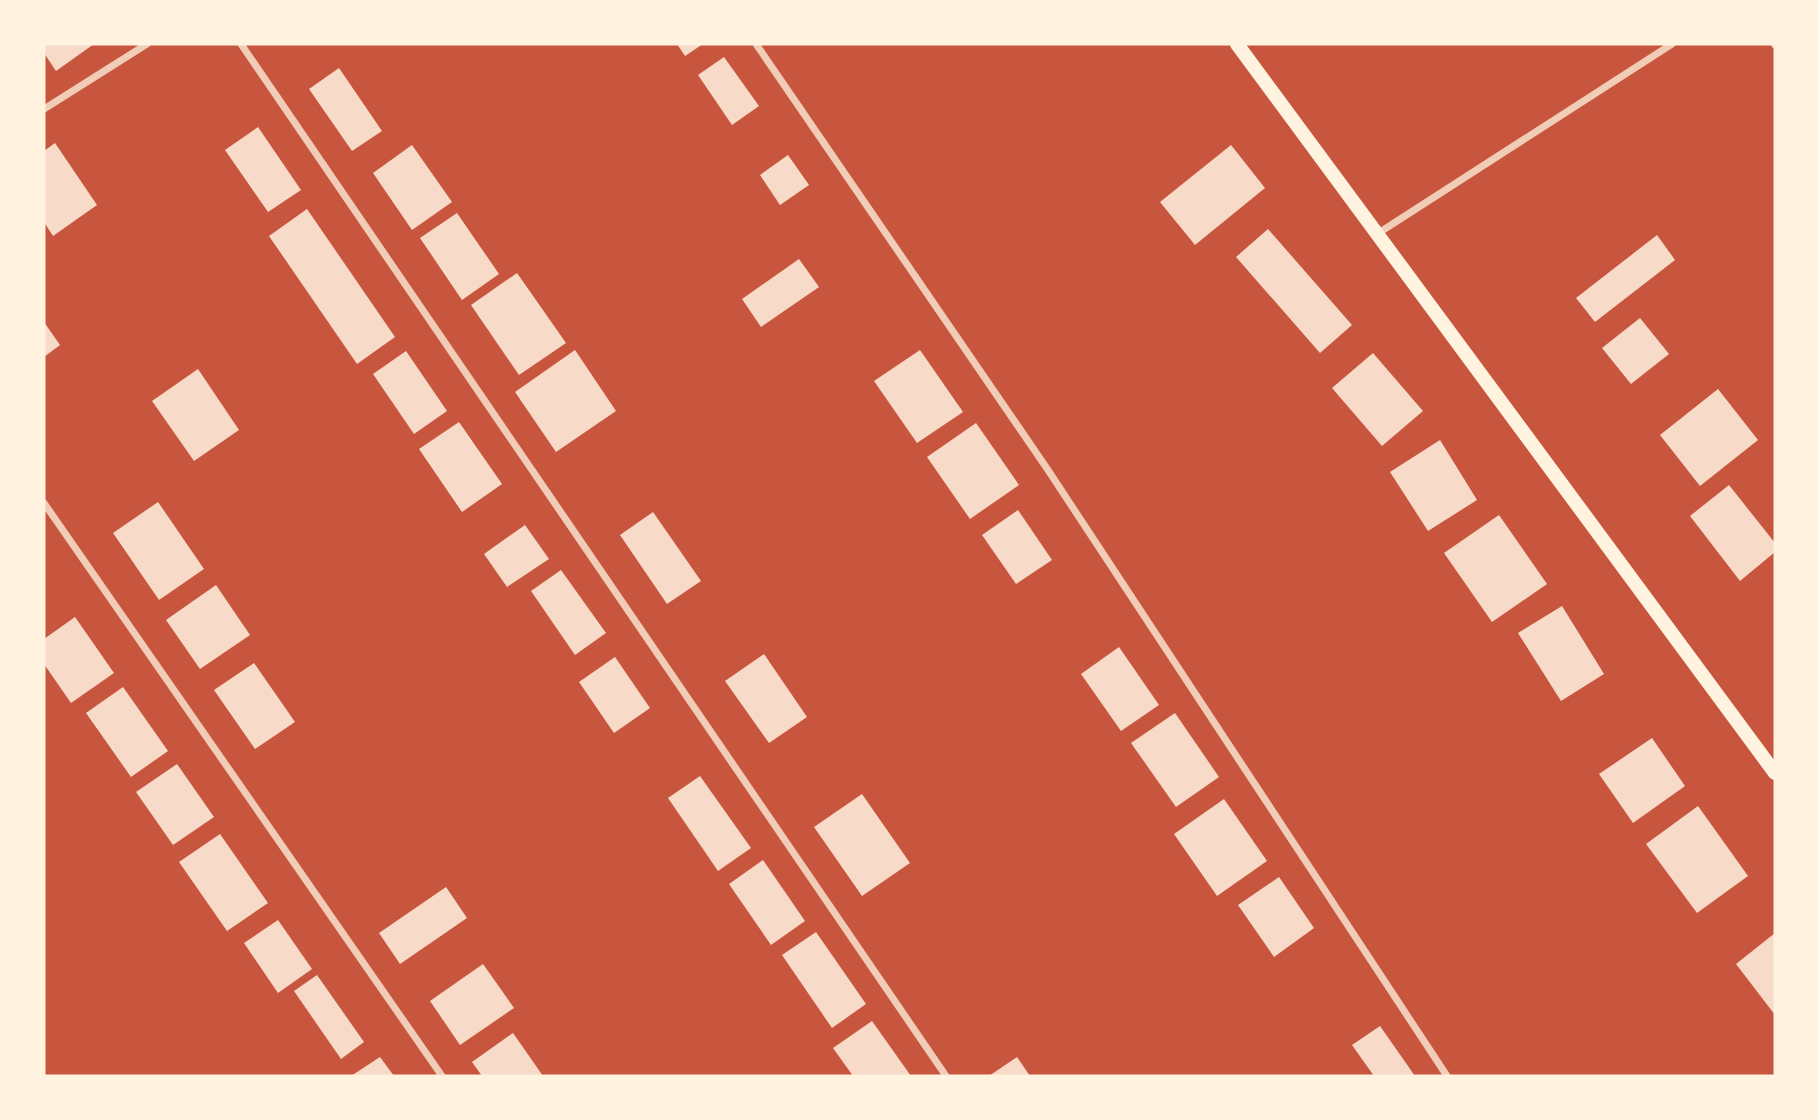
<svg xmlns="http://www.w3.org/2000/svg" width="1819" height="1120" font-family="Ubuntu,sans-serif">
<style>
.building{fill:#f7dbc8}
.lines{fill:none;stroke-linecap:round;stroke-linejoin:round}
.minor{stroke:#f1ccb7;stroke-width:7}
.secondary{stroke:#fff3e0;stroke-width:14}
</style>
<rect width="100%" height="100%" fill="#c8553d"/>
<g class="building">
<polygon points="44,44 94,44 56,71 44,53"/>
<polygon points="677,44 703,44 685,56"/>
<polygon points="724,57 759,106 732,125 698,75"/>
<polygon points="339,68 382,131 352,151 309,89"/>
<polygon points="258,127 301,190 268,212 225,150"/>
<polygon points="55,143 97,205 53,236 44,222 44,151"/>
<polygon points="412,145 452,202 412,230 373,173"/>
<polygon points="1231,145 1265,188 1195,245 1160,202"/>
<polygon points="788,155 809,185 780,205 760,175"/>
<polygon points="307,209 395,337 357,364 269,236"/>
<polygon points="457,213 499,274 462,300 420,238"/>
<polygon points="1268,229 1352,325 1320,353 1236,257"/>
<polygon points="1657,235 1675,260 1595,322 1576,298"/>
<polygon points="799,259 819,287 761,327 742,299"/>
<polygon points="517,273 566,343 519,375 471,305"/>
<polygon points="1640,318 1669,354 1631,384 1602,348"/>
<polygon points="44,322 60,345 44,357"/>
<polygon points="575,350 616,411 556,452 515,392"/>
<polygon points="920,350 963,412 917,443 874,381"/>
<polygon points="406,351 447,411 414,434 373,374"/>
<polygon points="1373,353 1423,411 1382,446 1332,388"/>
<polygon points="198,369 239,430 194,461 152,401"/>
<polygon points="1718,389 1758,440 1700,486 1660,435"/>
<polygon points="459,422 502,484 462,512 419,449"/>
<polygon points="976,423 1019,485 970,519 927,457"/>
<polygon points="1440,440 1477,500 1428,531 1390,472"/>
<polygon points="1729,485 1775,543 1775,552 1740,581 1690,516"/>
<polygon points="158,502 204,569 159,600 113,533"/>
<polygon points="1018,510 1052,560 1016,584 982,535"/>
<polygon points="653,512 701,581 667,604 620,535"/>
<polygon points="1499,515 1547,584 1492,622 1444,553"/>
<polygon points="525,525 549,559 507,587 484,554"/>
<polygon points="561,570 606,633 575,655 531,591"/>
<polygon points="216,585 250,635 200,669 166,620"/>
<polygon points="1562,606 1604,674 1561,701 1518,633"/>
<polygon points="75,617 114,673 71,703 44,664 44,639"/>
<polygon points="1119,647 1159,705 1121,731 1081,674"/>
<polygon points="764,654 807,717 769,743 725,681"/>
<polygon points="615,657 650,708 614,733 579,682"/>
<polygon points="254,663 295,722 255,749 214,690"/>
<polygon points="123,687 168,751 131,777 86,713"/>
<polygon points="1175,713 1219,777 1176,807 1131,743"/>
<polygon points="1652,738 1685,786 1633,823 1599,774"/>
<polygon points="177,764 214,817 173,845 136,792"/>
<polygon points="700,776 751,848 718,871 668,798"/>
<polygon points="862,794 910,863 862,896 814,827"/>
<polygon points="1224,799 1267,861 1217,896 1174,834"/>
<polygon points="1698,806 1748,876 1697,913 1646,844"/>
<polygon points="220,834 268,903 227,931 179,862"/>
<polygon points="763,860 805,921 771,945 729,884"/>
<polygon points="1279,877 1314,928 1274,957 1238,905"/>
<polygon points="446,887 467,918 400,964 379,933"/>
<polygon points="278,920 312,969 278,993 244,943"/>
<polygon points="816,932 866,1004 832,1028 782,955"/>
<polygon points="1775,933 1775,1015 1736,964"/>
<polygon points="483,964 514,1008 460,1045 430,1001"/>
<polygon points="317,975 364,1042 341,1059 294,991"/>
<polygon points="872,1021 911,1076 853,1076 833,1048"/>
<polygon points="1380,1026 1415,1076 1374,1076 1352,1045"/>
<polygon points="513,1033 543,1076 482,1076 472,1062"/>
<polygon points="380,1057 394,1076 351,1076"/>
<polygon points="1017,1057 1030,1076 989,1076"/>
</g>
<g class="lines">
<g class="minor">
<polyline points="241,44 946,1076"/>
<polyline points="756,44 1048,470 1447,1076"/>
<polyline points="1775,44 1775,45"/>
<polyline points="44,109 147,44"/>
<polyline points="1377,234 1672,44"/>
<polyline points="44,503 442,1076"/>
</g>
<polyline class="secondary" points="1237,44 1775,773"/>
</g>
<rect width="1819" height="1120" fill="none" stroke="#fff3e0" stroke-width="91"/>
</svg>
